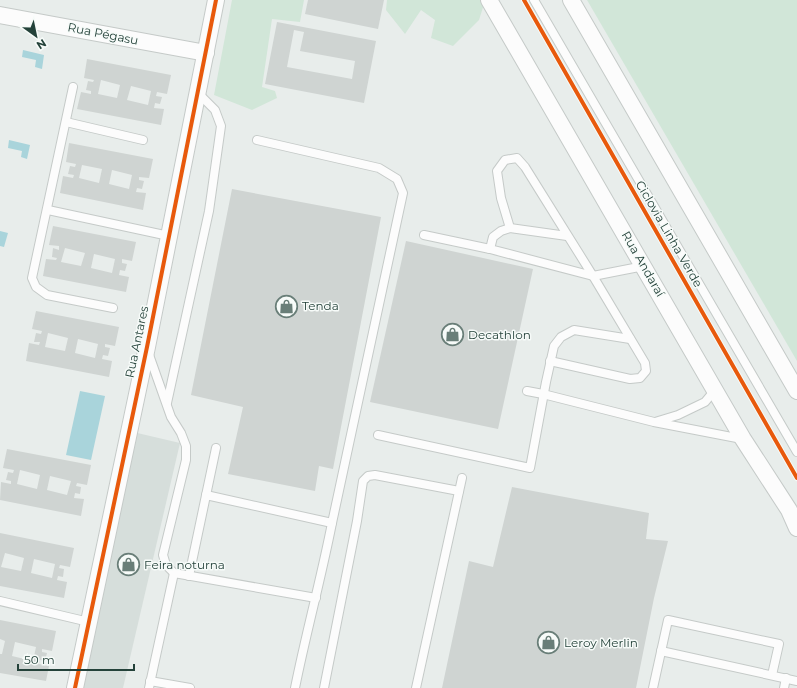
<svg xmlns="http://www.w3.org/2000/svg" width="797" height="688" font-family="Montserrat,sans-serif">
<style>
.built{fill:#d6dedb}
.green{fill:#d1e6d8}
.water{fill:#a9d4db}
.building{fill:#cfd4d2;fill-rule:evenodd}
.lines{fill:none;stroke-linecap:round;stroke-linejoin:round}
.service-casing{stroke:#c5cac8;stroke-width:10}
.minor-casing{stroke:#c5cac8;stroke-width:18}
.service{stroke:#fcfcfc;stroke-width:8}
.minor{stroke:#fcfcfc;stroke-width:16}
.cycleway-casing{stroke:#f7fbf9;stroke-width:6}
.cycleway{stroke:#e8590c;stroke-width:4}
.labels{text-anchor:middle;stroke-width:3;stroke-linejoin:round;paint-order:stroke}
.street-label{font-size:12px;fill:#24423a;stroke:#f7fbf9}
.poi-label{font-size:12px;fill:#24423a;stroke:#f7fbf9;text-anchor:start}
</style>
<rect width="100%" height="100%" fill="#e8edeb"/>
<polygon class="built" points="133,432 180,443 123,688 77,688"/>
<g class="green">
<polygon points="232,0 304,0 300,22 272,19 262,87 275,91 277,98 252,110 214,95"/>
<polygon points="387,0 484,0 485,1 479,20 453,46 431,38 435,20 421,10 405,34 386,10"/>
<polygon points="587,0 797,0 797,361"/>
</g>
<g class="water">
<polygon points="23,50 44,55 42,69 35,67 36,60 22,57"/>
<polygon points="9,140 30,145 27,159 21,157 22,151 8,148"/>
<polygon points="0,231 8,233 4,247 0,246"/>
<polygon points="80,391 105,396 91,460 66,455"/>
</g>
<g class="building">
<polygon points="308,0 384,0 378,29 305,14"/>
<path d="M277,22L376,41L364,103L265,84ZM294,30L304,32L300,51L355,61L352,79L287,67Z"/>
<path d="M87,59L171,75L167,94L157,92L156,96L162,97L160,104L155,103L154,108L164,109L161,125L77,109L81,92L91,94V91L86,90L88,81L93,82L94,80L84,78ZM101,80L120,85L117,98L98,94ZM131,86L151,91L148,105L127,100Z"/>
<path d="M69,143L153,159L149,178L139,177V180L144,181L142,189L137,188L136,192L146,193L143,210L60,193L63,176L73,178L74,175L68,174L70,166L75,167L76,164L66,162ZM82,165L102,169L99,183L79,178ZM112,170L132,175L129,189L109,184Z"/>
<polygon points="232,189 381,217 333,469 319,466 315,491 228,474 243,407 191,395"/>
<path d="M53,226L136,242L132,261L122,259V263L127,264L125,271L120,270L119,275L129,277L126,292L43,276L46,259L56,260L57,258L52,257L53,248L59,250V246L49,245ZM65,248L85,253L81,266L61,262ZM94,254L115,259L112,273L91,268Z"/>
<polygon points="406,241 533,269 498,429 370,402"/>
<path d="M36,311L119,327L115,346L105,344V347L110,348L108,356L103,355L102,359L112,361L109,377L26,361L29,343L39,345L40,342H34L36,333L41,334L42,331L32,329ZM48,333L68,338L65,351L45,347ZM78,339L98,344L95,358L75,353Z"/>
<path d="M7,449L91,465L87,485L77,483L76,486L81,487L80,494L75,493L74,498L84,499L81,516L0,500L1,482L11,484V481L6,480L8,472L13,473L14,470L3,468ZM20,470L40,475L37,489L17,484ZM50,476L71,481L67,495L47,490Z"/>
<polygon points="512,487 649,513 646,539 668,541 654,598 636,688 442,688 469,561 493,567"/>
<path d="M0,533L74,548L70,567L60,565L59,568L64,569L63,577L58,576L57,580L67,582L64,598L0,586ZM5,553L24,558L21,571L1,567ZM34,559L55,564L52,578L31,573Z"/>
<path d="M0,620L56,631L52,651L42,649V652L47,653L45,661L40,660L39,664L49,666L46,681L0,673V654H2L5,641L0,639ZM15,642L36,647L33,661L12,656Z"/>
</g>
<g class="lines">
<defs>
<g id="service">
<polyline points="534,0 797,452"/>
<polyline points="73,87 32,278 36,287 47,295 113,308"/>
<polyline points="66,122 143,140"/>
<polyline points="257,140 379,168 397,179 403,193 332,523"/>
<polyline points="48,210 169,236"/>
<polyline points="510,228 501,198 497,171 505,160 517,158 525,167 593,276 645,363 646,371 640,378 630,379 550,361"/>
<polyline points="424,235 490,249 593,276 644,266"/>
<polyline points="490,249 493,237 501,231 510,228 567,236"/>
<polyline points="148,352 171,417 181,433 186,446 186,460 163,555 166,565 174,573 316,598"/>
<polyline points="527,391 543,394 654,422 742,439"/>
<polyline points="167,403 209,211 221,126 215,110 198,93"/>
<polyline points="655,422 678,415 705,402 715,390"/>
<polyline points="378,435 530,468 546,382 554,346 561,337 574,330 630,339"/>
<path d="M206,495L332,523C321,579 306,633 295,688"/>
<polyline points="189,576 216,448"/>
<polyline points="0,601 89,622"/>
<polyline points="661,651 797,681"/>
<polyline points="150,681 190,688"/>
<polyline points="149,688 174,573"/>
<polyline points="324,688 357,521 363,481 368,476 375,475 459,491"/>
<polyline points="416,688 462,478"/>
<polyline points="653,688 668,620 779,644 772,675"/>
<polyline points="784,688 786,678"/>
</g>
<g id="minor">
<polyline points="489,0 743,439 789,510 797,528"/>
<polyline points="571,0 797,391"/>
<polyline points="0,15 206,53"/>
<polyline points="75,688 147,347 216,0"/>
</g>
</defs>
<use href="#service" class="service-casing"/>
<use href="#minor" class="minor-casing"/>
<use href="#service" class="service"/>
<use href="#minor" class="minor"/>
<defs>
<g id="cycleway">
<polyline points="524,0 797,478"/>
<polyline points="75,688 147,347 216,0"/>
</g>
</defs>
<use href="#cycleway" class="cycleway-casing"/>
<use href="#cycleway" class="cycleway"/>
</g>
<defs>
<symbol id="shop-ring" viewBox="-11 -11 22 22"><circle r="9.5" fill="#f7fbf9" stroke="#697e78" stroke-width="1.5"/><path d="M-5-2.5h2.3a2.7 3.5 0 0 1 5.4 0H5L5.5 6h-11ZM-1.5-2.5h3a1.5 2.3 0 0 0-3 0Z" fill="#697e78"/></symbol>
</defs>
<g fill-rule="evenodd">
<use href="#shop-ring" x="274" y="294" width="25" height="25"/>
<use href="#shop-ring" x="440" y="322" width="25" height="25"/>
<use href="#shop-ring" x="116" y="552" width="25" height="25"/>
<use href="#shop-ring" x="536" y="630" width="25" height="25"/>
</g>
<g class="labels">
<g class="street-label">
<text transform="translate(103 34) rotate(11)" y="4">Rua Pégasu</text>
<text transform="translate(669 234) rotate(60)" y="4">Ciclovia Linha Verde</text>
<text transform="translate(643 264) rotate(60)" y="4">Rua Andaraí</text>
<text transform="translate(137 342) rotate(-78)" y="4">Rua Antares</text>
</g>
<g class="poi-label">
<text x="302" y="310">Tenda</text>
<text x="468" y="339">Decathlon</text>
<text x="144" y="569">Feira noturna</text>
<text x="564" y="647">Leroy Merlin</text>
</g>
</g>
<g transform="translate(36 36) rotate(147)" stroke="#f7fbf9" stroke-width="3" paint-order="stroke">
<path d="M0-3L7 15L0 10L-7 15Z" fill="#24423a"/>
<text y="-6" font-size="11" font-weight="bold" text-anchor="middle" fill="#24423a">N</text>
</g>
<path d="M18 664v6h116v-6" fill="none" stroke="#24423a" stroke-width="2"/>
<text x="24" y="664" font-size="12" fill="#24423a" stroke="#f7fbf9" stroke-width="3" paint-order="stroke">50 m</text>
</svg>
